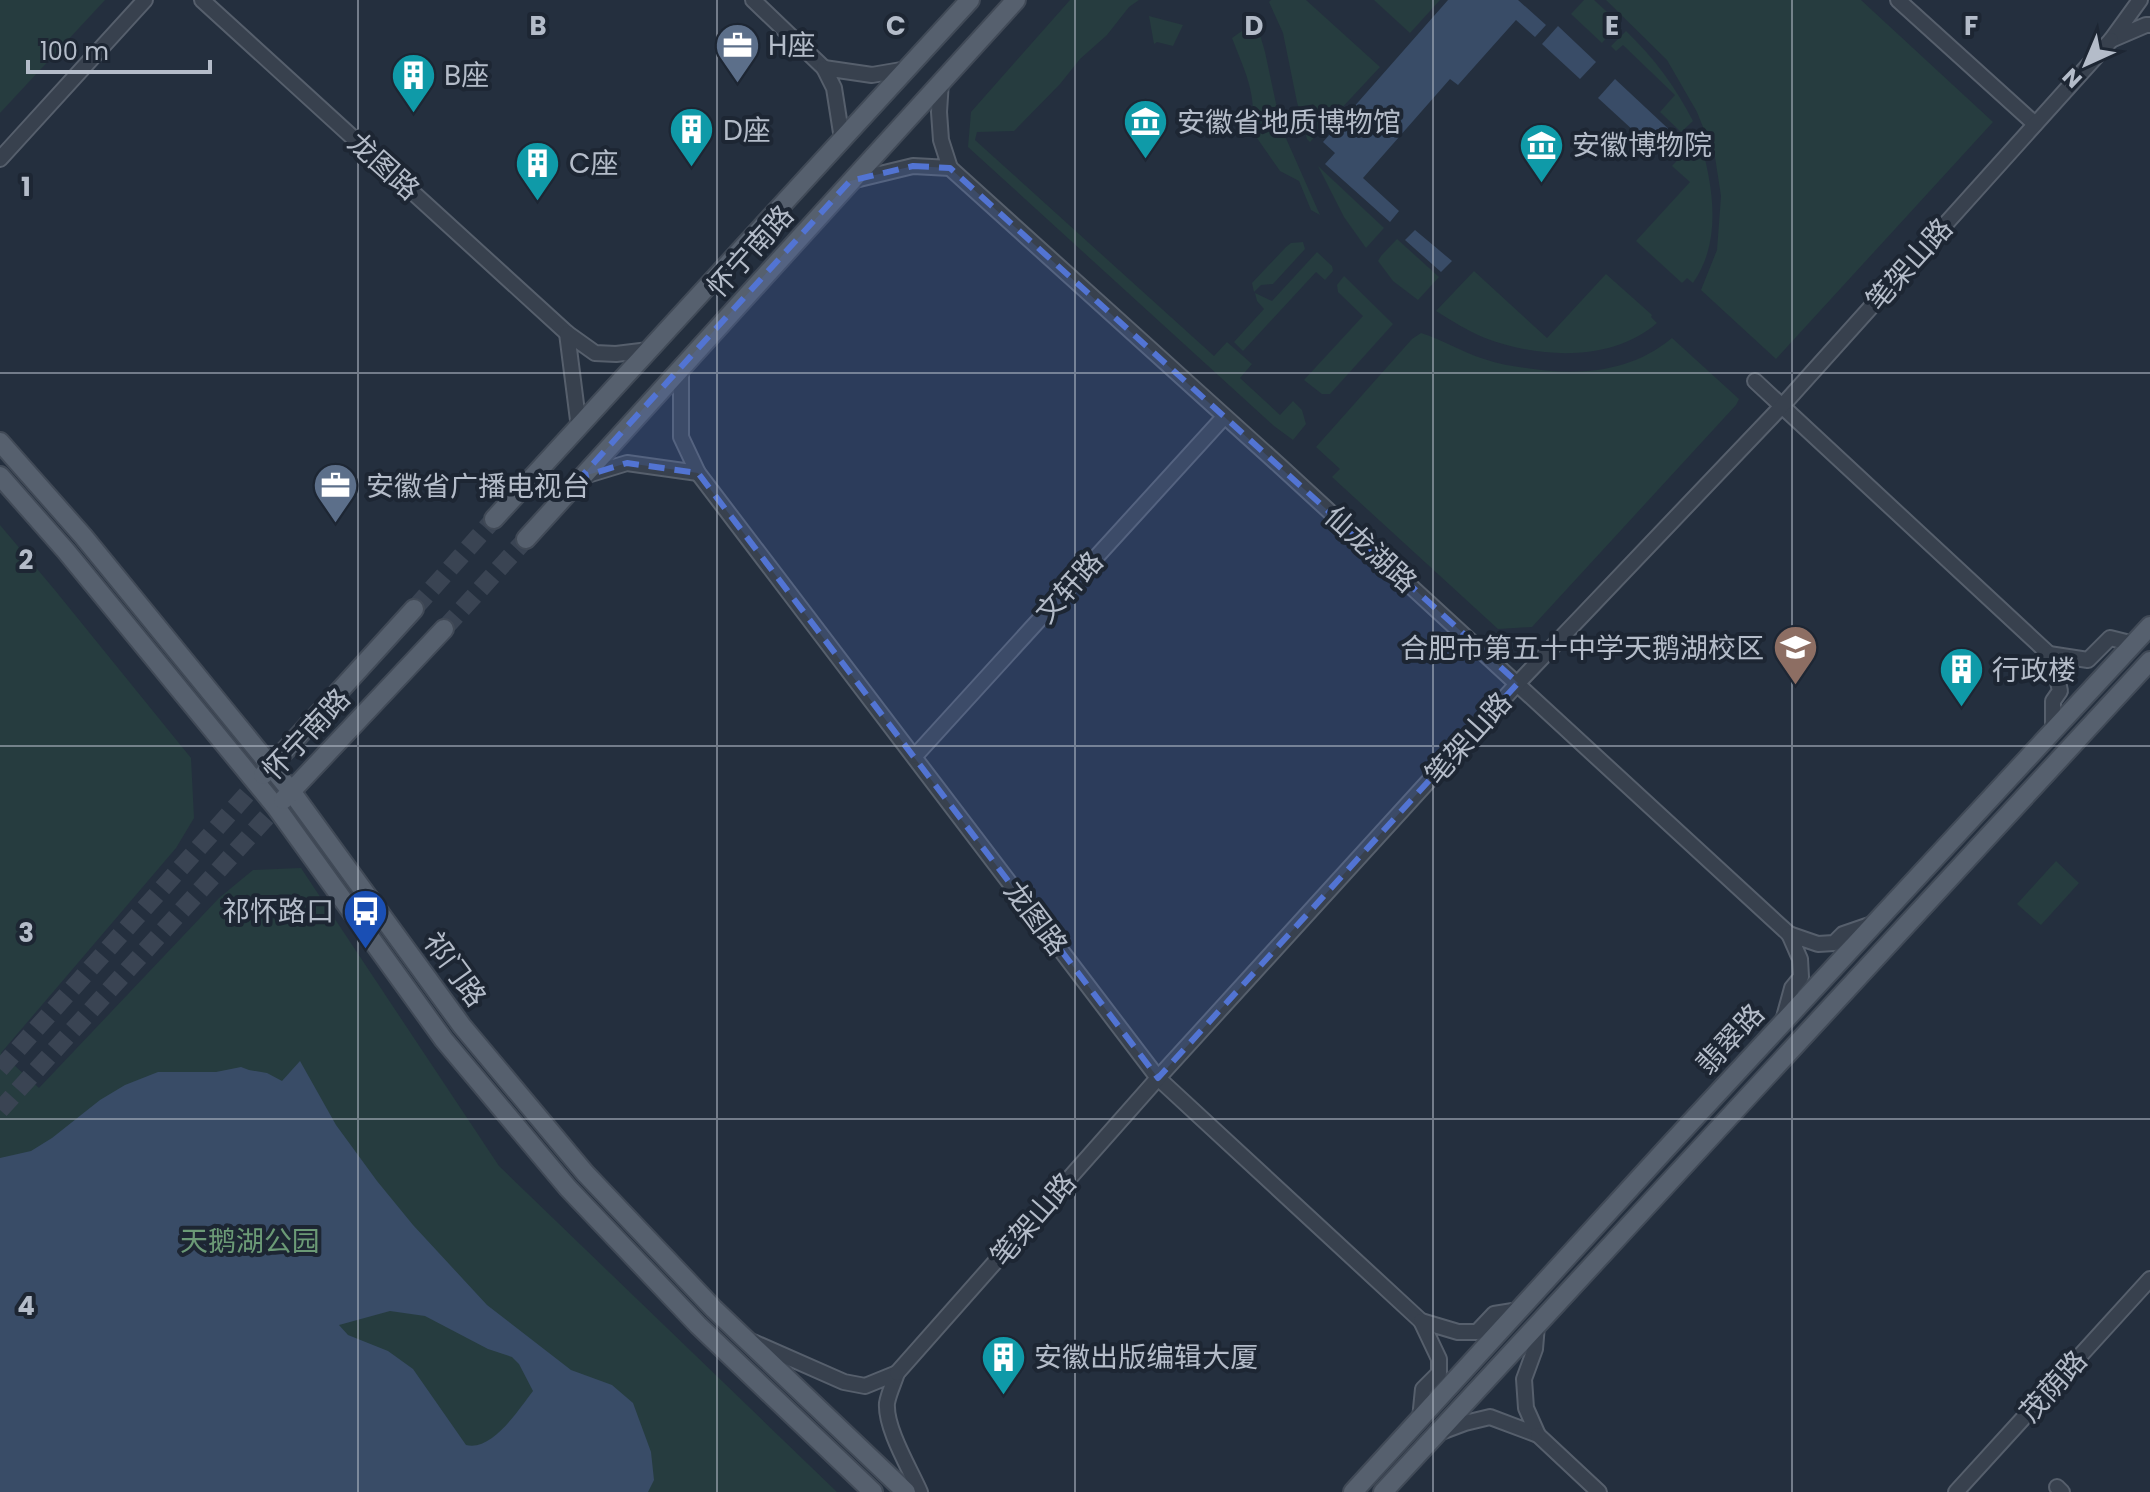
<svg xmlns="http://www.w3.org/2000/svg" width="2150" height="1492" font-family="Poppins,'Noto Sans SC',sans-serif">
<style>
.green{fill:#263c3f}
.water{fill:#394c67;fill-rule:evenodd}
.lines{fill:none;stroke-linecap:round;stroke-linejoin:round}
.major-tunnel{stroke:#3a4453;stroke-width:18;stroke-dasharray:18 9;stroke-linecap:butt}
.minor-casing{stroke:#565f6c;stroke-width:18}
.major-casing{stroke:#414a57;stroke-width:22}
.minor{stroke:#38414e;stroke-width:14}
.major{stroke:#56606e;stroke-width:18}
.marked{fill:#5274d3;fill-opacity:0.2;stroke:#5274d3;stroke-width:6;stroke-dasharray:16 10;stroke-linejoin:round}
.grid{fill:none;stroke:#b4bcc9;stroke-width:2;stroke-opacity:0.55}
.labels{text-anchor:middle;stroke-width:8;stroke-linejoin:round;paint-order:stroke}
.poi-label{font-size:28px;fill:#b4bcc9;stroke:#1d2633;text-anchor:start}
.street-label{font-size:28px;fill:#b4bcc9;stroke:#1d2633}
.park-label{font-size:28px;fill:#6b9a76;stroke:#1d2633}
.grid-label{font-size:26px;text-anchor:middle;font-weight:bold;fill:#b4bcc9;stroke:#1d2633;stroke-width:8;stroke-linejoin:round;paint-order:stroke}
</style>
<rect width="100%" height="100%" fill="#242f3e"/>
<g class="green">
<polygon points="0,0 105,0 0,113"/>
<polygon points="1070,0 1139,0 1129,7 1107,35 1080,59 1060,84 1014,131 977,132 975,140 1214,356 1227,342 1252,364 1240,378 1280,415 1293,401 1302,410 1306,424 1293,440 1274,426 968,147 971,112"/>
<polygon points="1271,0 1306,0 1380,67 1310,142 1307,139 1297,102 1283,33 1269,2"/>
<polygon points="1374,0 1440,0 1410,33"/>
<polygon points="1584,0 1594,0 1619,23 1602,43 1571,14"/>
<polygon points="1606,0 1861,0 1993,122 1776,359 1701,290 1717,250 1721,196 1715,157 1697,112 1667,60"/>
<polygon points="1149,16 1183,25 1173,46 1157,42 1154,44"/>
<path d="M1256,21L1265,52L1281,127L1320,215L1311,210L1299,181L1280,171L1252,131C1257,93 1245,72 1232,38Z"/>
<path d="M1626,31C1654,58 1675,86 1693,121L1681,132L1660,112L1675,95L1623,45L1616,51L1611,46Z"/>
<path d="M1699,137C1713,184 1723,240 1693,283L1687,278L1682,283L1636,241L1690,182L1672,166Z"/>
<polygon points="1318,166 1384,228 1366,248 1344,217"/>
<polygon points="1397,239 1439,277 1418,300 1393,281 1378,261 1381,256"/>
<polygon points="1303,242 1305,249 1273,284 1261,285 1254,292 1252,283 1286,247 1291,243"/>
<polygon points="1317,252 1332,266 1333,271 1325,280 1316,272 1243,351 1234,342 1264,309 1257,301 1255,293 1272,301"/>
<path d="M1474,271L1547,338L1606,274L1652,315L1651,317L1657,323C1611,363 1538,358 1485,338C1468,331 1452,321 1436,311Z"/>
<polygon points="1344,276 1393,324 1330,394 1322,394 1304,380 1363,316 1338,292 1337,285"/>
<path d="M1421,333C1443,340 1462,352 1484,359C1498,364 1512,366 1526,368C1578,376 1630,373 1672,338L1739,399L1736,405L1532,627L1498,629L1332,477L1340,469L1316,447L1412,339Z"/>
<polygon points="0,525 54,589 191,758 194,818 176,848 1,1053 39,1088 219,898 253,870 301,868 499,1166 837,1492 0,1492"/>
<polygon points="2056,861 2079,883 2041,925 2017,904"/>
</g>
<g class="water">
<polygon points="1448,0 1518,0 1546,25 1535,37 1516,20 1458,85 1450,79 1363,178 1399,211 1390,222 1325,164 1335,153 1323,142"/>
<polygon points="1558,26 1596,62 1580,79 1542,44"/>
<polygon points="1615,79 1676,136 1659,154 1598,98"/>
<polygon points="1415,230 1452,261 1441,272 1405,240"/>
<path d="M300,1061L336,1125L377,1181L413,1225L487,1305L571,1370L612,1385L633,1403L651,1452L654,1480L648,1492H0V1158L31,1151L52,1138L100,1100L125,1085L158,1072H216L241,1067L249,1070L267,1073L282,1081ZM390,1311L425,1316L488,1349L512,1357L519,1364L533,1391C519,1409 492,1452 466,1445L413,1369L388,1351L348,1335L339,1325Z"/>
</g>
<g class="lines">
<g class="major-tunnel">
<polyline points="414,609 494,519"/>
<polyline points="444,629 526,539"/>
<polyline points="0,1069 256,784"/>
<polyline points="0,1110 276,807"/>
</g>
<defs>
<g id="minor">
<polyline points="202,0 567,333"/>
<polyline points="753,0 824,68"/>
<polyline points="1898,0 2035,124"/>
<polyline points="2140,0 2111,40 2146,25 2150,25"/>
<polyline points="842,139 834,88 824,68 872,75 907,69"/>
<polyline points="0,159 145,0"/>
<polyline points="950,168 1280,466 1789,934"/>
<polyline points="851,181 913,166 950,168 941,140 939,112 941,81"/>
<polyline points="1755,381 2049,654"/>
<polyline points="579,428 567,333 595,353 616,354 649,350"/>
<polyline points="698,473 1158,1078 1421,1321"/>
<polyline points="581,477 627,463 698,473 681,437 681,369"/>
<polyline points="2053,731 2053,701 2060,691 2056,673 2049,654 2088,660 2110,638 2134,644"/>
<polyline points="915,756 1224,417"/>
<polyline points="1783,1021 1792,988 1801,977 1800,959 1789,934 1818,944 1834,943 1843,934 1875,923"/>
<path d="M753,1342L844,1382L865,1386L897,1373C894,1383 889,1392 887,1403C885,1428 910,1469 920,1492"/>
<polyline points="897,1373 1158,1078 1518,683 1782,406 2111,40"/>
<polyline points="1420,1419 1423,1389 1439,1373 1439,1359 1421,1321 1458,1332 1477,1332 1494,1314 1519,1310"/>
<polyline points="1441,1432 1465,1423 1490,1417 1538,1435 1526,1408 1524,1379 1535,1349 1537,1325"/>
<polyline points="1538,1435 1599,1492"/>
<polyline points="2057,1487 2062,1492"/>
<polyline points="1956,1492 2150,1279"/>
</g>
<g id="major">
<polyline points="0,442 83,536 291,791 462,1026 585,1173 714,1309 906,1492"/>
<polyline points="0,476 66,551 276,807 444,1040 568,1188 698,1325 873,1492"/>
<polyline points="494,519 970,0"/>
<polyline points="526,539 1016,0"/>
<polyline points="263,775 414,609"/>
<polyline points="283,800 444,629"/>
<polyline points="1353,1492 1665,1150 2150,626"/>
<polyline points="1383,1492 2150,661"/>
</g>
</defs>
<use href="#minor" class="minor-casing"/>
<use href="#major" class="major-casing"/>
<use href="#minor" class="minor"/>
<use href="#major" class="major"/>
</g>
<path class="marked" d="M913,166L950,168L1518,683L1158,1078L698,473L627,463L581,477L850,181Z"/>
<path class="grid" d="M358,0V1492M717,0V1492M1075,0V1492M1433,0V1492M1792,0V1492M0,373H2150M0,746H2150M0,1119H2150"/>
<defs>
<symbol id="office-pin" viewBox="-11 -11 22 30"><path d="M0 17L-7.5 6A9.5 9.5 0 1 1 7.5 6Z" fill="#5c6f8a" stroke="#1d2633"/><path d="M-6-3h4V-5.5h4V-3h4V5H-6ZM-1-4.5V-3h2v-1.5ZM-6 0V1H6V0Z" fill="#fff"/></symbol>
<symbol id="building-pin" viewBox="-11 -11 22 30"><path d="M0 17L-7.5 6A9.5 9.5 0 1 1 7.5 6Z" fill="#0f9aa8" stroke="#1d2633"/><path d="M-4-6H4V6H1V3H-1V6H-4ZM-2.5-4.3h1.7v1.8h-1.7ZM.8-4.3h1.7v1.8H.8ZM-2.5-1h1.7V.8h-1.7ZM.8-1h1.7V.8H.8Z" fill="#fff"/></symbol>
<symbol id="museum-pin" viewBox="-11 -11 22 30"><path d="M0 17L-7.5 6A9.5 9.5 0 1 1 7.5 6Z" fill="#0f9aa8" stroke="#1d2633"/><path d="M0-6L6-3V-2H-6V-3ZM-5-1h2V3h-2ZM-1-1h2V3h-2ZM3-1h2V3H3ZM-6 4H6V6H-6Z" fill="#fff"/></symbol>
<symbol id="school-pin" viewBox="-11 -11 22 30"><path d="M0 17L-7.5 6A9.5 9.5 0 1 1 7.5 6Z" fill="#8d6e63" stroke="#1d2633"/><path d="M0-5L7-2L0 1L-7-2ZM-4 1L0 2.5L4 1V4Q0 6-4 4Z" fill="#fff"/></symbol>
<symbol id="bus-pin" viewBox="-11 -11 22 30"><path d="M0 17L-7.5 6A9.5 9.5 0 1 1 7.5 6Z" fill="#1a4fb4" stroke="#1d2633"/><path d="M-5-6H5V4H4V6H2V4H-2V6H-4V4H-5ZM-3.5-4V0h7V-4ZM-3.5 1.2v1.5H-2V1.2ZM2 1.2v1.5H3.5V1.2Z" fill="#fff"/></symbol>
</defs>
<g fill-rule="evenodd">
<use href="#office-pin" x="712" y="20" width="51" height="69"/>
<use href="#building-pin" x="388" y="50" width="51" height="69"/>
<use href="#museum-pin" x="1120" y="96" width="51" height="69"/>
<use href="#building-pin" x="666" y="104" width="51" height="69"/>
<use href="#museum-pin" x="1516" y="120" width="51" height="69"/>
<use href="#building-pin" x="512" y="138" width="51" height="69"/>
<use href="#office-pin" x="310" y="460" width="51" height="69"/>
<use href="#school-pin" x="1770" y="622" width="51" height="69"/>
<use href="#building-pin" x="1936" y="644" width="51" height="69"/>
<use href="#bus-pin" x="340" y="886" width="51" height="69"/>
<use href="#building-pin" x="978" y="1332" width="51" height="69"/>
</g>
<g class="labels">
<g class="poi-label">
<text x="768" y="55">H座</text>
<text x="444" y="85">B座</text>
<text x="1177" y="132">安徽省地质博物馆</text>
<text x="723" y="140">D座</text>
<text x="1572" y="155">安徽博物院</text>
<text x="569" y="173">C座</text>
<text x="366" y="496">安徽省广播电视台</text>
<text x="1764" y="658" text-anchor="end">合肥市第五十中学天鹅湖校区</text>
<text x="1992" y="680">行政楼</text>
<text x="334" y="921" text-anchor="end">祁怀路口</text>
<text x="1034" y="1367">安徽出版编辑大厦</text>
</g>
<g class="street-label">
<text transform="translate(384 166) rotate(42)" y="10">龙图路</text>
<text transform="translate(750 251) rotate(-48)" y="10">怀宁南路</text>
<text transform="translate(1909 264) rotate(-48)" y="10">笔架山路</text>
<text transform="translate(1371 549) rotate(42)" y="10">仙龙湖路</text>
<text transform="translate(1069 587) rotate(-48)" y="10">文轩路</text>
<text transform="translate(306 734) rotate(-47)" y="10">怀宁南路</text>
<text transform="translate(1468 738) rotate(-48)" y="10">笔架山路</text>
<text transform="translate(1036 918) rotate(53)" y="10">龙图路</text>
<text transform="translate(455 969) rotate(54)" y="10">祁门路</text>
<text transform="translate(1730 1039) rotate(-47)" y="10">翡翠路</text>
<text transform="translate(1033 1219) rotate(-49)" y="10">笔架山路</text>
<text transform="translate(2053 1386) rotate(-48)" y="10">茂荫路</text>
</g>
<g class="park-label">
<text x="250" y="1251">天鹅湖公园</text>
</g>
</g>
<g class="grid-label">
<text x="538" y="35">B</text>
<text x="896" y="35">C</text>
<text x="1254" y="35">D</text>
<text x="1612" y="35">E</text>
<text x="1971" y="35">F</text>
<text x="26" y="196">1</text>
<text x="26" y="569">2</text>
<text x="26" y="942">3</text>
<text x="26" y="1315">4</text>
</g>
<g transform="translate(2086 64) rotate(224)" stroke="#1d2633" stroke-width="6" paint-order="stroke">
<path d="M0-6L14 30L0 20L-14 30Z" fill="#b4bcc9"/>
<text y="-12" font-size="22" font-weight="bold" text-anchor="middle" fill="#b4bcc9">N</text>
</g>
<path d="M28 60v12h182v-12" fill="none" stroke="#b4bcc9" stroke-width="4"/>
<text x="40" y="60" font-size="24" fill="#b4bcc9" stroke="#1d2633" stroke-width="6" paint-order="stroke">100 m</text>
</svg>
